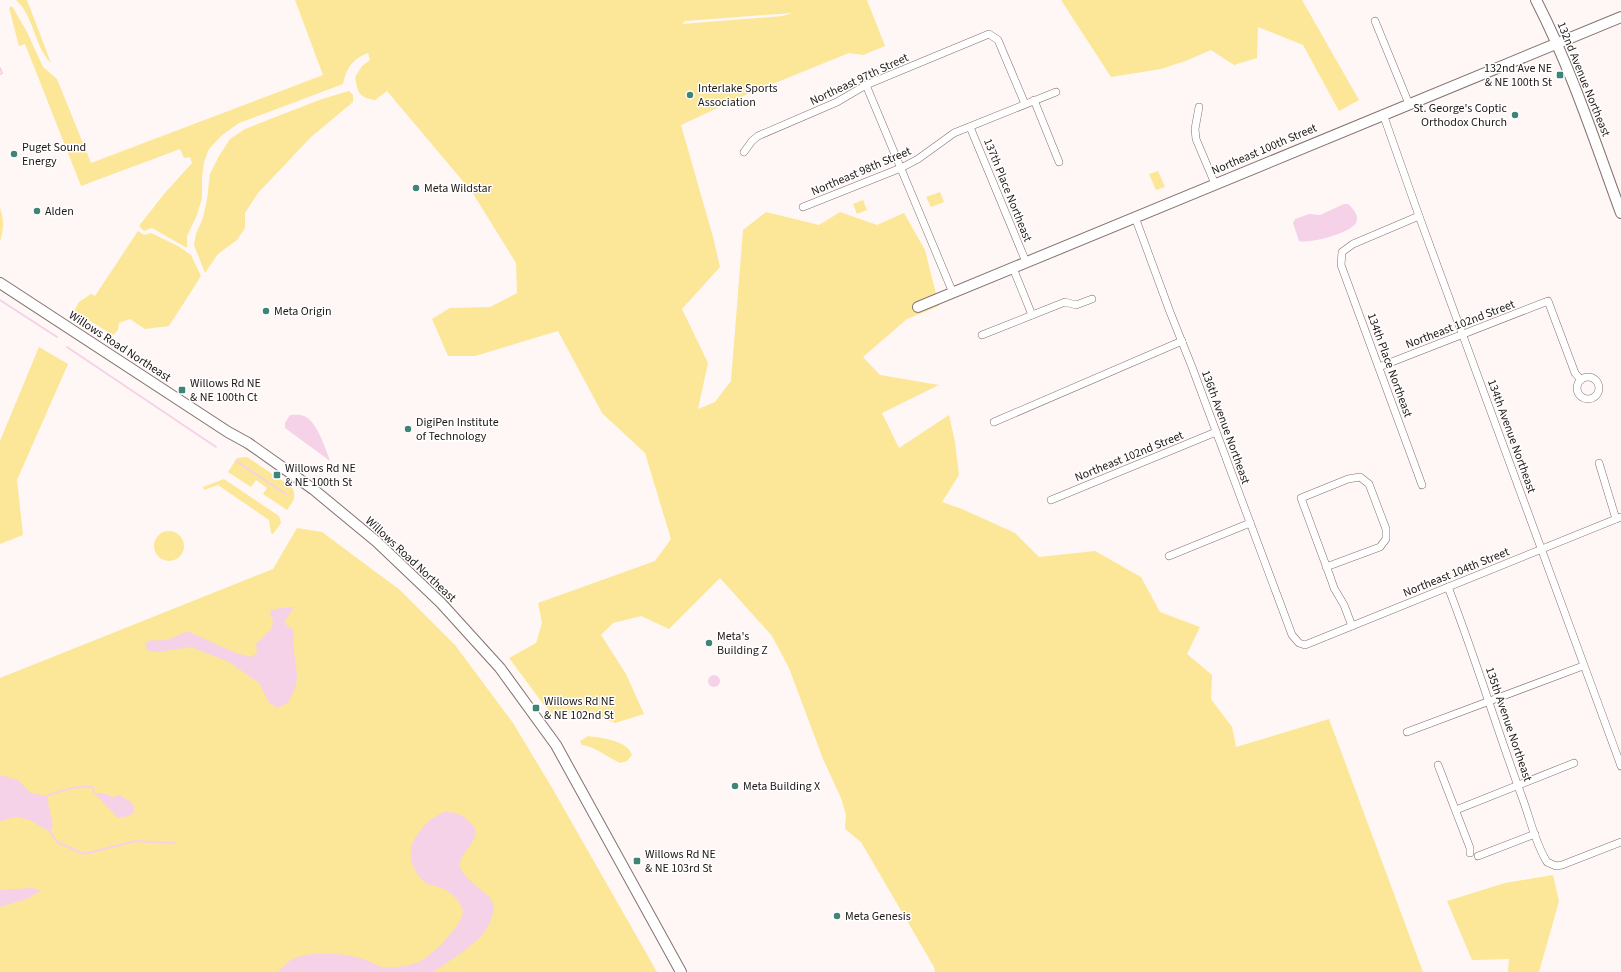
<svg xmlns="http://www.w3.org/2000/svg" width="1621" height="972" font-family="'Source Sans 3',sans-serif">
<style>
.green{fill:#fce697;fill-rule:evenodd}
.water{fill:#f5d2e8}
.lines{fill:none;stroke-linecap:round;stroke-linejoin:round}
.stream{stroke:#f5d2e8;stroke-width:2}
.street-casing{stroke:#83726d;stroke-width:8}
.secondary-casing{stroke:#83726d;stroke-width:12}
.street{stroke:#fff;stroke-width:7}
.secondary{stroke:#fff;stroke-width:10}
.poi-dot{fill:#3f8478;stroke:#fff;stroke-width:1.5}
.labels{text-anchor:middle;stroke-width:3;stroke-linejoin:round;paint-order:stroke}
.poi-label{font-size:12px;fill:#1e1816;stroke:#fff;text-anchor:start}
.street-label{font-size:12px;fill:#1e1816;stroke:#fff}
</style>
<rect width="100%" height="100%" fill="#fff7f5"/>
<g class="green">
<path d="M16,0H27L51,63C34,46 34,16 16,0Z"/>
<path d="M295,0H867L885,46L863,55L849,53L750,93L681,125L713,237L720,267L682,309L708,363L698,409L715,402L731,381L743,230L766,212L819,225L840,212L877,225L904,213L925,250L939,306L907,319L863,357L880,375L939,385L882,413L899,448L949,415L955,442L959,475L942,502L962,509L1015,533L1039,557L1095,551L1141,577L1160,612L1200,627L1187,654L1212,675L1211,699L1232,727L1236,747L1329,719L1423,972H935L934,967L861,842L845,829L846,815L841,798L823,759L789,668L772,636L720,578L669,629L641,616L613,623L601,635L626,674L644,714L615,723L585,710L555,716L544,705L509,658L536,643L542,623L538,603L655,561L671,539L645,453L602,413L558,331L475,356H448L432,319L450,308L490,307L517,293L516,263L472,192L387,91L375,100C358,97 358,93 355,77L362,66L370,60L368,53C351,60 347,68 343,84L239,123L221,136L209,149L204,162L202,177V198L197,215L187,236V248L152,228L144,231L139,226L164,194L192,163L190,157L184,158L180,149L81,186L25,44L19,46L9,8L12,6L27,32L43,67L57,79L91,163L323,75ZM792,13L783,16L682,24L685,21Z"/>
<polygon points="1061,0 1302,0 1359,100 1339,111 1303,45 1258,27 1257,58 1234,65 1211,50 1188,60 1161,69 1111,77"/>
<polygon points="349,91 353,95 353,102 311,137 258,193 245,213 245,228 237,240 218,254 205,273 194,245 196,234 203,218 207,199 210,174 219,156 230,139 245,129 278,116 322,99"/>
<polygon points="1158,171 1165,187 1156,190 1149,174"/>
<polygon points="940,192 944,202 931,207 926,197"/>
<polygon points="863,200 867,210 857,214 853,204"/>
<path d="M0,208C4,220 4,229 0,241Z"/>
<polygon points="138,231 144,235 151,233 178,246 191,255 201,276 169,326 145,329 130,319 119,323 118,330 113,335 74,311 79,302 91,294 95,296"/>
<polygon points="39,347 68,364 17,480 23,535 0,544 0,441"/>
<path d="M247,457L292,487C297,497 293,502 287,510L263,494L267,488L256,480L251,487L228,472L237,458Z"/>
<polygon points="224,479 279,516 281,523 273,534 271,533 269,520 218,485 204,490 203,487"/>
<polygon points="297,528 322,532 400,590 455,645 513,723 551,786 657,972 0,972 0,678 273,569"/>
<circle cx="169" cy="546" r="15"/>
<path d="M588,736C602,738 627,740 632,755L627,761L620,763C607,757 596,747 582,745L580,741Z"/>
<polygon points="1553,875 1559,901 1539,972 1508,972 1509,959 1472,960 1447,901 1505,883"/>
</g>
<g class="water">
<path d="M1344,204H1348C1353,208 1360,217 1356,223C1350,233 1311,244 1299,241L1293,223L1295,219L1309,214L1320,215Z"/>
<path d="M290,415C295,415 301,414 306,417C317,423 326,449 330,461L285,428V423Z"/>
<path d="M294,607L285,621L287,626L293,629C294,636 293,644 294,651C297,677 301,679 288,703L277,708L269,702L259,683L229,662L191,647L157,652L147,650L145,644L150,640C165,642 174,638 187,631L236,653L251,657L257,653L256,644L272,628L273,621L270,614L271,610L281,608Z"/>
<circle cx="714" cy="681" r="6"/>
<polygon points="0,775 18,780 31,793 47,796 53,826 50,832 30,820 16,817 0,821"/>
<polygon points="94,793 103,793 113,797 120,795 132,803 135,811 129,816 118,818"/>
<path d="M444,812C460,812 465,816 475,828C477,845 462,850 460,864C459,876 484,890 491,899C492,901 493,905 494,907C493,916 489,926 483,934C474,945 446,964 433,972H277C282,968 287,963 291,960C310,950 346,953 366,960C371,962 377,966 382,967C390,969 414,965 421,961C429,955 440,947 446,939C452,932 466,918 462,908C458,898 448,889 438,887C433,885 430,886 426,883C413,873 406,855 414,840C422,827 430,818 444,812Z"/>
<polygon points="31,888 42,890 27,899 0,907 0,890"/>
</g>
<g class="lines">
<g class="stream">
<polyline points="0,68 2,73 0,74"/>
<polyline points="0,300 57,337"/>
<polyline points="67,347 216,447"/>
<polyline points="236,461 286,494"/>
<path d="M47,796C62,790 75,786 92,787L94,793"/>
<polyline points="50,832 57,842 84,854 135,841 174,843"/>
</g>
<defs>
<g id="street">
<polyline points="1375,21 1409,104"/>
<polyline points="866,85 953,293"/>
<polyline points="1034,100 1059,162"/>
<polyline points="1199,107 1195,129 1196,139 1215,184"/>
<polyline points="1383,114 1419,216 1621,766"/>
<polyline points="970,127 1026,262"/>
<polyline points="744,152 752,141 758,136 837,102 866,85 989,34 998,40 1025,104"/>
<polyline points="803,207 901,168 918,159 954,133 1056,92"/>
<polyline points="1419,216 1353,244 1342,252 1341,265 1422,485"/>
<polyline points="1135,217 1170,312 1192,367 1292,635 1299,643 1305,645 1621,517"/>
<polyline points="1013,268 1032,315"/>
<polyline points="982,335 1065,302 1076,305 1092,299"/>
<polyline points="1379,367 1548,301 1575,373 1581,380"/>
<circle cx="1588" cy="388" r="11"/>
<polyline points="994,422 1182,341"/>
<polyline points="1599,463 1616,519"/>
<polyline points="1051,500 1216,432"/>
<polyline points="1169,556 1250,523"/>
<polyline points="1326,567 1380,547 1386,539 1386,529 1369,484 1360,477 1348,479 1301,498 1331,579 1334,588 1344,605 1352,626"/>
<path d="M1448,587C1475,656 1496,727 1522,797C1530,818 1535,843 1547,862L1556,866L1562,865L1621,842"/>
<polyline points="1407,732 1583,666"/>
<polyline points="1438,765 1470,848 1470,853"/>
<polyline points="1456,810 1574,763"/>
<polyline points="1478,856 1535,834"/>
</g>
<g id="secondary">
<path d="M1536,0C1571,68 1595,142 1621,213"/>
<polyline points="0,283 228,432 248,443 313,489 377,542 441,603 500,668 556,745 681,972"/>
<polyline points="918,307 1621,17"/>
</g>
</defs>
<use href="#street" class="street-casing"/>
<use href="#secondary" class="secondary-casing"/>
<use href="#street" class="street"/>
<use href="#secondary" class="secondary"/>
</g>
<g class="poi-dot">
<rect x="1556" y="71" width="8" height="8" rx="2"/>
<circle cx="690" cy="95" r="4"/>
<circle cx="1515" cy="115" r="4"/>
<circle cx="14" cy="154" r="4"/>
<circle cx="416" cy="188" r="4"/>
<circle cx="37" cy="211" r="4"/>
<circle cx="266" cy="311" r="4"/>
<rect x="178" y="386" width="8" height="8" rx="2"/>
<circle cx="408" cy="429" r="4"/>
<rect x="273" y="471" width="8" height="8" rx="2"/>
<circle cx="709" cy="643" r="4"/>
<rect x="532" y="704" width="8" height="8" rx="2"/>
<circle cx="735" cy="786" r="4"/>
<rect x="633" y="857" width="8" height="8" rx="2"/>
<circle cx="837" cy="916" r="4"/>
</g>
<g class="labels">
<g class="poi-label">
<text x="1552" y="72" text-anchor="end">132nd Ave NE<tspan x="1552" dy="14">&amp; NE 100th St</tspan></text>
<text x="698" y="92">Interlake Sports<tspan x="698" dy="14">Association</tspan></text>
<text x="1507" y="112" text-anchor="end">St. George's Coptic<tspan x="1507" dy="14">Orthodox Church</tspan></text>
<text x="22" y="151">Puget Sound<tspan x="22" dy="14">Energy</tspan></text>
<text x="424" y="192">Meta Wildstar</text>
<text x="45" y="215">Alden</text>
<text x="274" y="315">Meta Origin</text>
<text x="190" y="387">Willows Rd NE<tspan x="190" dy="14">&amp; NE 100th Ct</tspan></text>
<text x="416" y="426">DigiPen Institute<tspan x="416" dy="14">of Technology</tspan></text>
<text x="285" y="472">Willows Rd NE<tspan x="285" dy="14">&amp; NE 100th St</tspan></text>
<text x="717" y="640">Meta's<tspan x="717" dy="14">Building Z</tspan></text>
<text x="544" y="705">Willows Rd NE<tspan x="544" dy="14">&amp; NE 102nd St</tspan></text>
<text x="743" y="790">Meta Building X</text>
<text x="645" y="858">Willows Rd NE<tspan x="645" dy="14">&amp; NE 103rd St</tspan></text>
<text x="845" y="920">Meta Genesis</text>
</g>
<g class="street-label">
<text transform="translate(859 79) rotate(-25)" y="4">Northeast 97th Street</text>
<text transform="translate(1584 79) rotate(68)" y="4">132nd Avenue Northeast</text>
<text transform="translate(1264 149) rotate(-23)" y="4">Northeast 100th Street</text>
<text transform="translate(861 171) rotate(-23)" y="4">Northeast 98th Street</text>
<text transform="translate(1008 190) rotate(68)" y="4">137th Place Northeast</text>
<text transform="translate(1460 324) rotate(-21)" y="4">Northeast 102nd Street</text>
<text transform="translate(120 346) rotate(33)" y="4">Willows Road Northeast</text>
<text transform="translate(1390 365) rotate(70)" y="4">134th Place Northeast</text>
<text transform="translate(1226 427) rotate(70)" y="4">136th Avenue Northeast</text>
<text transform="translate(1512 436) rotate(70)" y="4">134th Avenue Northeast</text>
<text transform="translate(1129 456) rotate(-22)" y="4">Northeast 102nd Street</text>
<text transform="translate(411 559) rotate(43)" y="4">Willows Road Northeast</text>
<text transform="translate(1456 572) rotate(-22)" y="4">Northeast 104th Street</text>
<text transform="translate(1509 724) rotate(71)" y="4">135th Avenue Northeast</text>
</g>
</g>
</svg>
